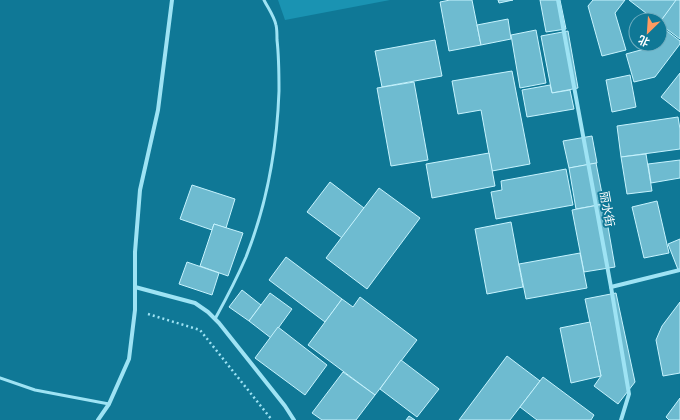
<svg xmlns="http://www.w3.org/2000/svg" width="680" height="420" font-family="Manrope,'Noto Sans SC',sans-serif">
<style>
.green{fill:#1a93b2}
.building{fill:#6ebbd0;stroke:#c6f3fe}
.lines{fill:none;stroke-linecap:round;stroke-linejoin:round}
.path{stroke:#9ee3f4;stroke-width:2.5;stroke-dasharray:2 3;stroke-linecap:butt}
.lane{stroke:#9ee3f4;stroke-width:3}
.street{stroke:#9ee3f4;stroke-width:4}
.labels{text-anchor:middle;stroke-width:4;stroke-linejoin:round;paint-order:stroke}
.street-label{font-size:12px;fill:#fff;stroke:#0f7896}
</style>
<rect width="100%" height="100%" fill="#0f7896"/>
<polygon class="green" points="278,0 390,0 285,20"/>
<g class="building">
<polygon points="450,0 472,0 481,45 449,51 440,2"/>
<polygon points="498,0 513,0 499,3"/>
<polygon points="540,0 560,0 566,29 546,32"/>
<polygon points="593,0 625,0 615,13 626,50 602,56 588,6"/>
<polygon points="629,0 675,0 676,1 660,22 660,20 655,20"/>
<polygon points="676,0 680,0 680,39 660,24 660,22"/>
<polygon points="508,19 511,39 481,45 477,25"/>
<polygon points="663,28 680,41 680,44 655,77 634,82 626,54 648,48 650,44 660,44 660,32"/>
<polygon points="536,30 546,83 520,88 511,35"/>
<polygon points="568,31 578,88 552,93 541,36"/>
<polygon points="435,40 442,76 382,87 375,51"/>
<polygon points="512,71 530,164 492,171 481,110 458,114 452,81"/>
<polygon points="680,73 680,112 661,97"/>
<polygon points="630,75 636,107 612,112 606,80"/>
<polygon points="414,82 428,160 391,166 377,88"/>
<polygon points="550,85 552,93 570,90 574,109 527,117 522,90"/>
<polygon points="678,117 680,129 680,149 621,157 617,126"/>
<polygon points="592,136 597,163 569,168 563,141"/>
<polygon points="489,153 495,186 432,198 426,164"/>
<polygon points="646,154 652,191 627,194 621,157"/>
<polygon points="680,160 680,178 651,183 648,164"/>
<polygon points="596,163 604,204 576,209 569,168"/>
<polygon points="566,169 573,205 496,219 491,192 502,190 501,181"/>
<polygon points="330,182 364,208 342,238 307,212"/>
<polygon points="192,185 235,199 226,228 214,224 212,230 180,219"/>
<polygon points="379,188 420,218 367,289 326,258"/>
<polygon points="657,201 669,253 644,258 632,207"/>
<polygon points="604,204 615,267 584,272 572,210"/>
<polygon points="511,222 523,287 487,294 475,229"/>
<polygon points="214,224 243,233 228,276 200,266"/>
<polygon points="680,239 680,271 679,272 668,244"/>
<polygon points="580,253 587,288 526,299 519,264"/>
<polygon points="286,257 342,299 325,322 269,280"/>
<polygon points="187,262 219,273 212,295 179,284"/>
<polygon points="242,290 261,305 249,321 229,307"/>
<polygon points="270,293 292,309 271,338 249,321"/>
<polygon points="616,293 635,382 618,404 594,386 601,376 585,299"/>
<polygon points="360,297 417,340 375,395 308,345 342,299 353,307"/>
<polygon points="680,302 680,373 663,376 656,340 662,326"/>
<polygon points="590,322 601,376 571,383 560,328"/>
<polygon points="278,327 327,365 305,395 255,358"/>
<polygon points="507,356 540,381 510,420 459,420"/>
<polygon points="401,360 439,389 417,417 380,389"/>
<polygon points="343,372 375,395 356,420 322,420 312,413"/>
<polygon points="543,377 594,415 591,420 537,420 520,407"/>
<polygon points="680,398 680,420 669,420 666,417"/>
<polygon points="409,416 415,420 406,420"/>
</g>
<g class="lines">
<polyline class="path" points="148,314 200,330 272,420"/>
<g class="lane">
<path d="M215,319C226,299 237,278 246,257C267,204 277,148 279,91C279,74 279,57 277,40C277,35 277,29 276,25C274,16 268,8 264,0"/>
<polyline points="0,378 35,390 109,404"/>
</g>
<g class="street">
<polyline points="558,0 611,287 629,394 621,420"/>
<polyline points="135,287 195,303 208,312 219,323 285,406 294,420"/>
<polyline points="611,287 680,270"/>
<polyline points="98,420 109,404 129,359 135,310 135,252 140,190 158,110 172,0"/>
</g>
</g>
<g class="labels">
<g class="street-label">
<text transform="translate(607 209) rotate(80)" y="4">丽水街</text>
</g>
</g>
<g transform="translate(648 32) rotate(205)"><circle r="19" fill="#0f7896" stroke="#6faec0"/>
<path d="M0-3L7 15L0 10L-7 15Z" fill="#ff9b61"/>
<text y="-6" font-size="11" font-weight="bold" text-anchor="middle" fill="#ffffff">北</text>
</g>
</svg>
